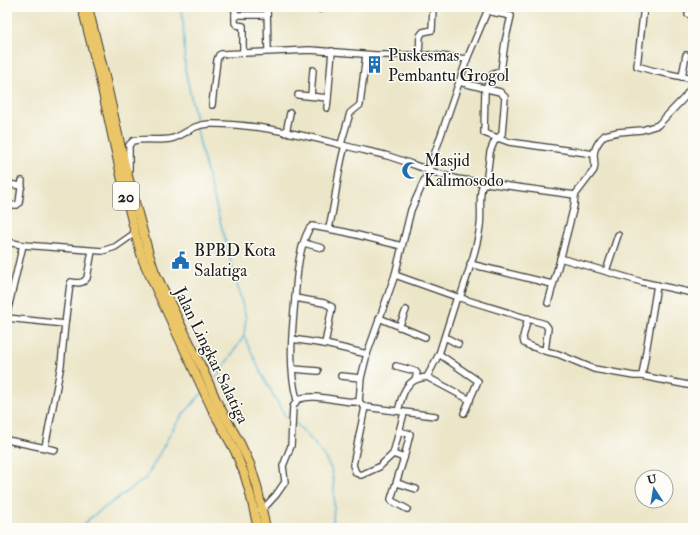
<svg xmlns="http://www.w3.org/2000/svg" width="700" height="535" font-family="'IM FELL Double Pica',serif">
<style>
.lines{fill:none;stroke-linecap:round;stroke-linejoin:round}
.stream{stroke:#55b3d3;stroke-width:1.5}
.minor-casing{stroke:#3b3a36;stroke-width:8}
.highway-casing{stroke:#3b3a36;stroke-width:10}
.minor{stroke:#fff;stroke-width:5.5}
.highway{stroke:#ebc669;stroke-width:8}
.labels{text-anchor:middle;stroke-width:3;stroke-linejoin:round;paint-order:stroke}
.shield{fill:#fdfcf7;stroke:#605f5e;stroke-width:1}
.shield-label{font-size:16px;font-weight:bold;fill:#1c1c1c}
.poi-label{font-size:17px;fill:#1c1c1c;stroke:#fdfcf7;text-anchor:start}
.street-label{font-size:17px;fill:#1c1c1c;stroke:#fdfcf7}
</style>
<rect width="100%" height="100%" fill="#fdfcf7"/>
<filter id="ink" filterUnits="userSpaceOnUse"><feTurbulence type="fractalNoise" baseFrequency=".025" numOctaves="2"/><feDisplacementMap in="SourceGraphic" scale="8" xChannelSelector="R" yChannelSelector="G"/><feConvolveMatrix kernelMatrix="1 2 1 2 8 2 1 2 1" color-interpolation-filters="sRGB"/></filter>
<filter id="wash" filterUnits="userSpaceOnUse"><feTurbulence type="fractalNoise" baseFrequency=".012" numOctaves="4" result="noise"/><feDisplacementMap in="SourceGraphic" scale="16" xChannelSelector="R" yChannelSelector="G"/><feGaussianBlur stdDeviation="0.9" result="paint"/><feColorMatrix in="noise" values="0 0 0 0 0 0 0 0 0 0 0 0 0 0 0 0 0 1.4 0 .05"/><feComposite in="paint" operator="in"/></filter>
<g filter="url(#wash)">
<rect width="100%" height="100%" fill="#ece6c9"/>
<g class="lines">
<g class="stream">
<polyline points="180,7 183,16 185,69 197,125"/>
<polyline points="197,129 202,153 246,318 244,336 218,375 211,383"/>
<polyline points="244,336 261,373 285,416 290,420"/>
<path d="M295,423C305,431 326,456 331,469C336,484 334,512 332,528"/>
<polyline points="81,528 90,518 146,478 173,429 181,417 202,393"/>
</g>
</g>
</g>
<g filter="url(#ink)">
<g class="lines">
<defs>
<g id="minor">
<polyline points="235,7 235,23 237,25 243,26 243,53"/>
<polyline points="267,7 268,51"/>
<polyline points="320,7 320,9"/>
<polyline points="644,7 637,66 654,71 693,79"/>
<polyline points="487,11 511,16 505,42 501,71 492,75 485,90 484,133 509,142 594,154"/>
<polyline points="688,14 693,15"/>
<polyline points="235,15 267,15"/>
<polyline points="419,55 420,36 423,32 432,30 433,8"/>
<polyline points="682,77 686,55"/>
<polyline points="459,82 500,92 505,97 502,134 494,142 490,152 486,184"/>
<polyline points="298,95 328,98 332,51"/>
<polyline points="311,96 313,70"/>
<polyline points="212,105 217,60 219,55 221,54 310,50 376,55 430,55 467,59"/>
<polyline points="327,108 328,98"/>
<polyline points="286,133 290,113"/>
<polyline points="341,144 350,113 360,105 366,55"/>
<path d="M129,169V145L133,141C145,138 158,141 170,139C185,136 190,125 209,124C252,123 305,135 346,146C360,150 374,152 388,156C411,163 433,173 457,179L575,195L574,206L563,249L548,303"/>
<polyline points="7,184 22,186"/>
<path d="M575,195L594,170C596,164 594,161 594,155C594,148 600,139 605,135L618,132L642,130L658,125L684,98L693,85"/>
<polyline points="7,205 17,205 19,203 22,181"/>
<path d="M329,228C336,201 337,172 345,146"/>
<polyline points="7,242 23,245 102,251 115,247 135,233"/>
<polyline points="304,243 322,248"/>
<polyline points="560,258 642,282 693,293"/>
<polyline points="470,264 552,284"/>
<polyline points="606,271 618,235"/>
<polyline points="395,275 457,297 545,324 548,328 545,351 558,354 594,369 634,376 642,376 693,386"/>
<polyline points="295,298 324,303 332,307 325,344"/>
<path d="M460,298C467,275 477,251 480,226C482,214 478,194 483,184"/>
<polyline points="7,313 23,245"/>
<polyline points="7,318 65,324 61,365 45,447"/>
<polyline points="379,318 425,337"/>
<polyline points="528,318 523,337 524,343 530,346 545,351"/>
<path d="M65,324L70,284L71,282C78,283 83,284 87,278L92,251"/>
<polyline points="399,327 406,310"/>
<polyline points="445,337 458,344"/>
<polyline points="292,339 325,344 367,354"/>
<polyline points="439,354 478,381 464,413"/>
<polyline points="396,366 415,371 417,373 415,379"/>
<polyline points="293,369 318,371"/>
<polyline points="341,376 361,378"/>
<polyline points="642,376 657,285"/>
<polyline points="427,377 439,354 457,297"/>
<path d="M297,400C288,367 292,333 295,299C297,276 298,250 309,229L312,226L345,232L402,246"/>
<polyline points="359,402 365,407 435,416"/>
<polyline points="365,407 353,465 356,473 361,475 379,467 393,454 404,413"/>
<path d="M398,411C403,393 405,379 427,377L470,400"/>
<polyline points="7,440 55,450"/>
<polyline points="393,454 404,458 410,434 399,431"/>
<polyline points="404,458 391,499 392,501 407,509"/>
<polyline points="397,483 416,489"/>
<path d="M260,510L263,509L276,495L285,482L283,466L291,446L293,407L297,400C314,392 339,403 359,402L361,378L367,354L395,275L411,210L429,170L467,59L489,7"/>
</g>
<g id="highway">
<polyline points="82,7 99,75 123,185 135,233 143,261 212,409 235,451 244,473 250,494 258,528"/>
<polyline points="88,7 104,72 124,161 149,254 155,272 204,372 218,404 240,443 250,464 257,486 266,528"/>
</g>
</defs>
<use href="#minor" class="minor-casing"/>
<use href="#highway" class="highway-casing"/>
<use href="#minor" class="minor"/>
<use href="#highway" class="highway"/>
</g>
</g>
<defs>
<symbol id="building-bare" viewBox="-9 -9 18 18"><path d="M-4-6H4V6H1V3H-1V6H-4ZM-2.5-4.3h1.7v1.8h-1.7ZM.8-4.3h1.7v1.8H.8ZM-2.5-1h1.7V.8h-1.7ZM.8-1h1.7V.8H.8Z" fill="#1f6fb2" stroke="#fdfcf7" stroke-width="2.5" paint-order="stroke"/></symbol>
<symbol id="mosque-bare" viewBox="-9 -9 18 18"><path d="M3.5-4.9A6 6 0 1 0 3.5 4.9A5 5 0 1 1 3.5-4.9Z" fill="#1f6fb2" stroke="#fdfcf7" stroke-width="2.5" paint-order="stroke"/></symbol>
<symbol id="civic-bare" viewBox="-9 -9 18 18"><path d="M-.6-6.5H3V-4.5H.6V-3L4-1V1h2V6H-6V1h2V-1L-.6-3ZM-1.2 2.5V6h2.4V2.5Z" fill="#1f6fb2" stroke="#fdfcf7" stroke-width="2.5" paint-order="stroke"/></symbol>
</defs>
<g fill-rule="evenodd">
<use href="#building-bare" x="362" y="52" width="25" height="25"/>
<use href="#mosque-bare" x="398" y="158" width="25" height="25"/>
<use href="#civic-bare" x="168" y="248" width="25" height="25"/>
</g>
<g class="labels">
<rect class="shield" x="113" y="182" width="26" height="28" rx="3"/>
<g class="shield-label">
<text x="126" y="202">20</text>
</g>
<g class="poi-label">
<text x="388" y="61">Puskesmas<tspan x="388" dy="20">Pembantu Grogol</tspan></text>
<text x="424" y="166">Masjid<tspan x="424" dy="20">Kalimosodo</tspan></text>
<text x="194" y="256">BPBD Kota<tspan x="194" dy="20">Salatiga</tspan></text>
</g>
<g class="street-label">
<text transform="translate(212 355) rotate(64)" y="6">Jalan Lingkar Salatiga</text>
</g>
</g>
<rect width="700" height="535" fill="none" stroke="#fdfcf7" stroke-width="24"/>
<g transform="translate(654 489) rotate(348)"><circle r="19" fill="#fdfcf7" stroke="#a3a29f"/>
<path d="M0-3L7 15L0 10L-7 15Z" fill="#1f6fb2"/>
<text y="-6" font-size="11" font-weight="bold" text-anchor="middle" fill="#1c1c1c">U</text>
</g>
</svg>
